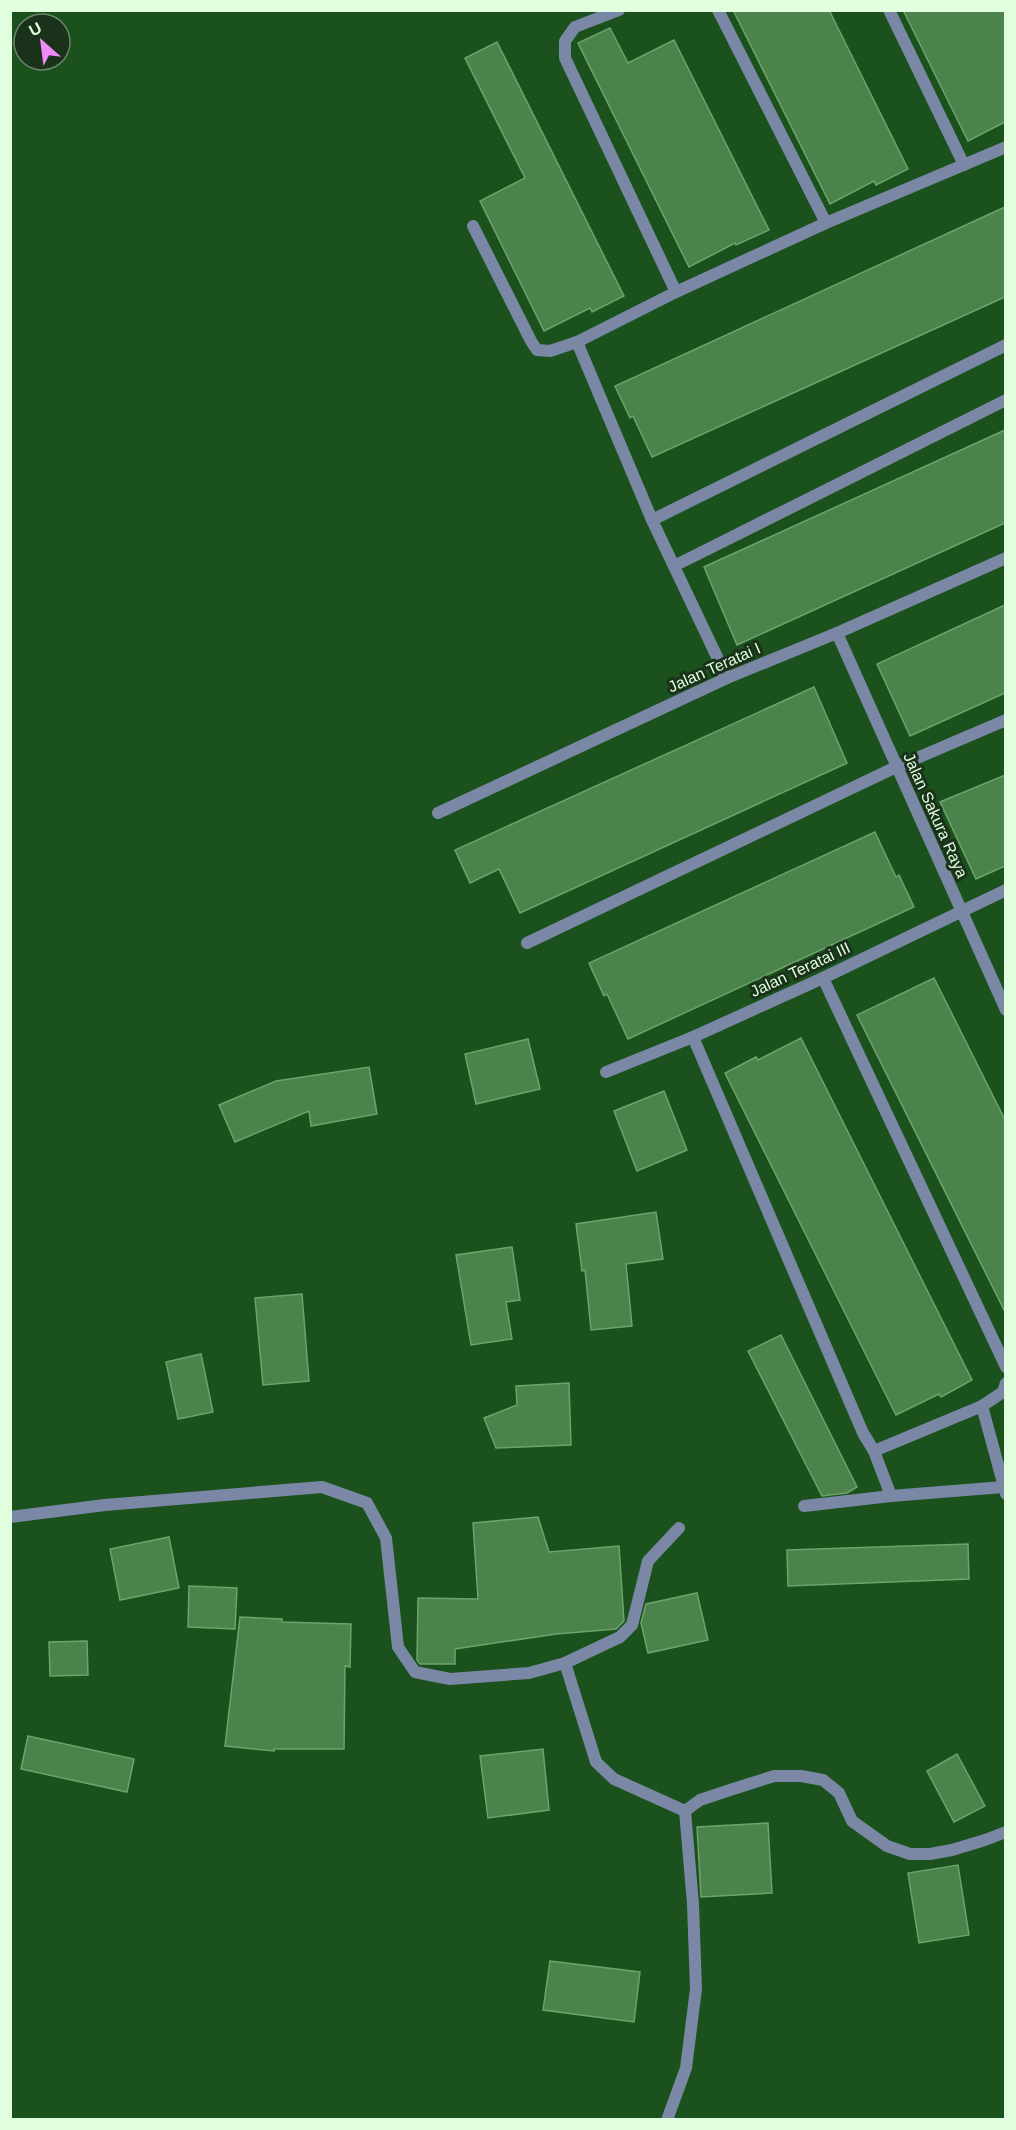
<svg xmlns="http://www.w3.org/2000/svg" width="1016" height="2130" font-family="Arial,sans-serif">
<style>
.building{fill:#4c834c;stroke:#6da46b;stroke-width:1.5}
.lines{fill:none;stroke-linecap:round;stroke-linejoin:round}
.street{stroke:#7a88a5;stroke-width:12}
.labels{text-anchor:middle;stroke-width:6;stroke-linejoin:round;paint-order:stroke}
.street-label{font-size:16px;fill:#e1fedf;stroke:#1a311a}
</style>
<rect width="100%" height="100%" fill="#1a511c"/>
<g class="building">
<polygon points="733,10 829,10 908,169 876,185 874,181 830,204"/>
<polygon points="903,10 1005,10 1005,122 968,141"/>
<polygon points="610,28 628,63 674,40 769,230 736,245 735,243 689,267 578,43"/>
<polygon points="497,42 624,296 592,312 590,308 544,331 480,201 525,178 465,58"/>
<polygon points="1005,207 1005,297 652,457 633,416 630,418 615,386"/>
<polygon points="1005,430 1005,523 737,645 704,567"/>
<polygon points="1005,605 1005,693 910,736 877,664"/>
<polygon points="814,687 847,763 520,913 499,869 470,883 455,850"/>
<polygon points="1005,775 1005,866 976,879 940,802"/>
<polygon points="875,832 896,877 899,875 914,907 628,1039 607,994 604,996 589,963"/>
<polygon points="934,978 1005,1120 1005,1312 857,1015"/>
<polygon points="801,1038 972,1380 941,1397 939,1394 896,1415 725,1073 756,1057 758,1060"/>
<polygon points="528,1039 540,1089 476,1104 465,1054"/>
<polygon points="369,1067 377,1114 311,1126 309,1111 235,1142 219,1105 276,1081"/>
<polygon points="664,1091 687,1150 637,1171 614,1111"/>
<polygon points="656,1212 663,1259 626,1264 632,1326 591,1330 585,1270 582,1271 576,1224"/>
<polygon points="512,1247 520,1300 506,1302 512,1339 471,1345 456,1255"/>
<polygon points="302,1294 309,1381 263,1385 255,1298"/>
<polygon points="781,1335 857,1487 847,1493 822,1496 748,1351"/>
<polygon points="201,1354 213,1412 178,1419 166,1362"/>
<polygon points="569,1383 571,1445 496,1448 484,1418 517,1405 516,1386"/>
<polygon points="538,1517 549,1552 619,1546 624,1621 616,1629 556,1634 455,1649 455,1664 420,1664 417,1660 418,1598 478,1599 473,1523"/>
<polygon points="169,1537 179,1588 120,1600 110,1549"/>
<polygon points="968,1544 969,1579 788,1586 787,1550"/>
<polygon points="189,1586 237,1588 235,1629 188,1627"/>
<polygon points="697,1593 708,1640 648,1653 641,1623 646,1604"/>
<polygon points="240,1617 282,1619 282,1622 351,1624 350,1667 345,1666 344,1749 274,1749 274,1751 225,1746"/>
<polygon points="87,1641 88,1675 50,1676 49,1642"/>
<polygon points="28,1736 134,1759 127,1792 21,1769"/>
<polygon points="543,1749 549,1810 488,1818 480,1756"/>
<polygon points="957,1754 985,1806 954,1822 927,1771"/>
<polygon points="768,1823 772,1893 701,1897 697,1827"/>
<polygon points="958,1865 969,1935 919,1943 908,1873"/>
<polygon points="550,1961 640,1972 634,2022 543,2010"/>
</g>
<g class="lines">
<g class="street">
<polyline points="619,10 575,27 565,41 565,58 676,292"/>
<polyline points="718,10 826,223"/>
<polyline points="889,10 964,165"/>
<polyline points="473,226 531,341 537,350 550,351 577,342 676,292 826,223 1006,147"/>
<polyline points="577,342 652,520 727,678"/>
<polyline points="652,520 1006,345"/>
<polyline points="674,566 1006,400"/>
<polyline points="837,633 1006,1010"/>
<polyline points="438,813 727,678 837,633 1006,558"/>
<polyline points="527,943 896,767 1006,720"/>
<polyline points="823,978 1006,1367"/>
<polyline points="693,1037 863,1433 874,1451 982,1406 1003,1392 1006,1383"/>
<polyline points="606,1072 693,1037 823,978 1006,890"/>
<polyline points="982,1406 1006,1494"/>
<polyline points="874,1451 891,1496"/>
<polyline points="804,1506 891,1496 1003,1487"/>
<polyline points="10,1517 105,1505 322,1487 367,1503 386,1538 398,1647 415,1672 450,1679 529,1673 565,1663 620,1637 632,1625 648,1561 679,1528"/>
<polyline points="565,1663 596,1762 614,1779 685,1811 700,1800 730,1790 774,1776 801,1776 823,1780 839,1793 852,1821 887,1846 910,1854 930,1854 952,1850 985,1840 1006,1832"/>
<polyline points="667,2120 686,2068 696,1989 693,1904 685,1811"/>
</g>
</g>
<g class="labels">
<g class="street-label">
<text transform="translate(714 667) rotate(-24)" y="6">Jalan Teratai I</text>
<text transform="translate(936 815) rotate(66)" y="6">Jalan Sakura Raya</text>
<text transform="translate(800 969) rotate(-25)" y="6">Jalan Teratai III</text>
</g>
</g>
<rect width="1016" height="2130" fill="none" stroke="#e1fedf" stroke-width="24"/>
<g transform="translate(42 42) rotate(332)"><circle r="28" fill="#1a311a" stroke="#6a8369" stroke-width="1.5"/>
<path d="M0-4.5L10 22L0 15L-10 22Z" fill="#ee8bf8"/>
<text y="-9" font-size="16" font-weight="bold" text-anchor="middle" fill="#e1fedf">U</text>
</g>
</svg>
